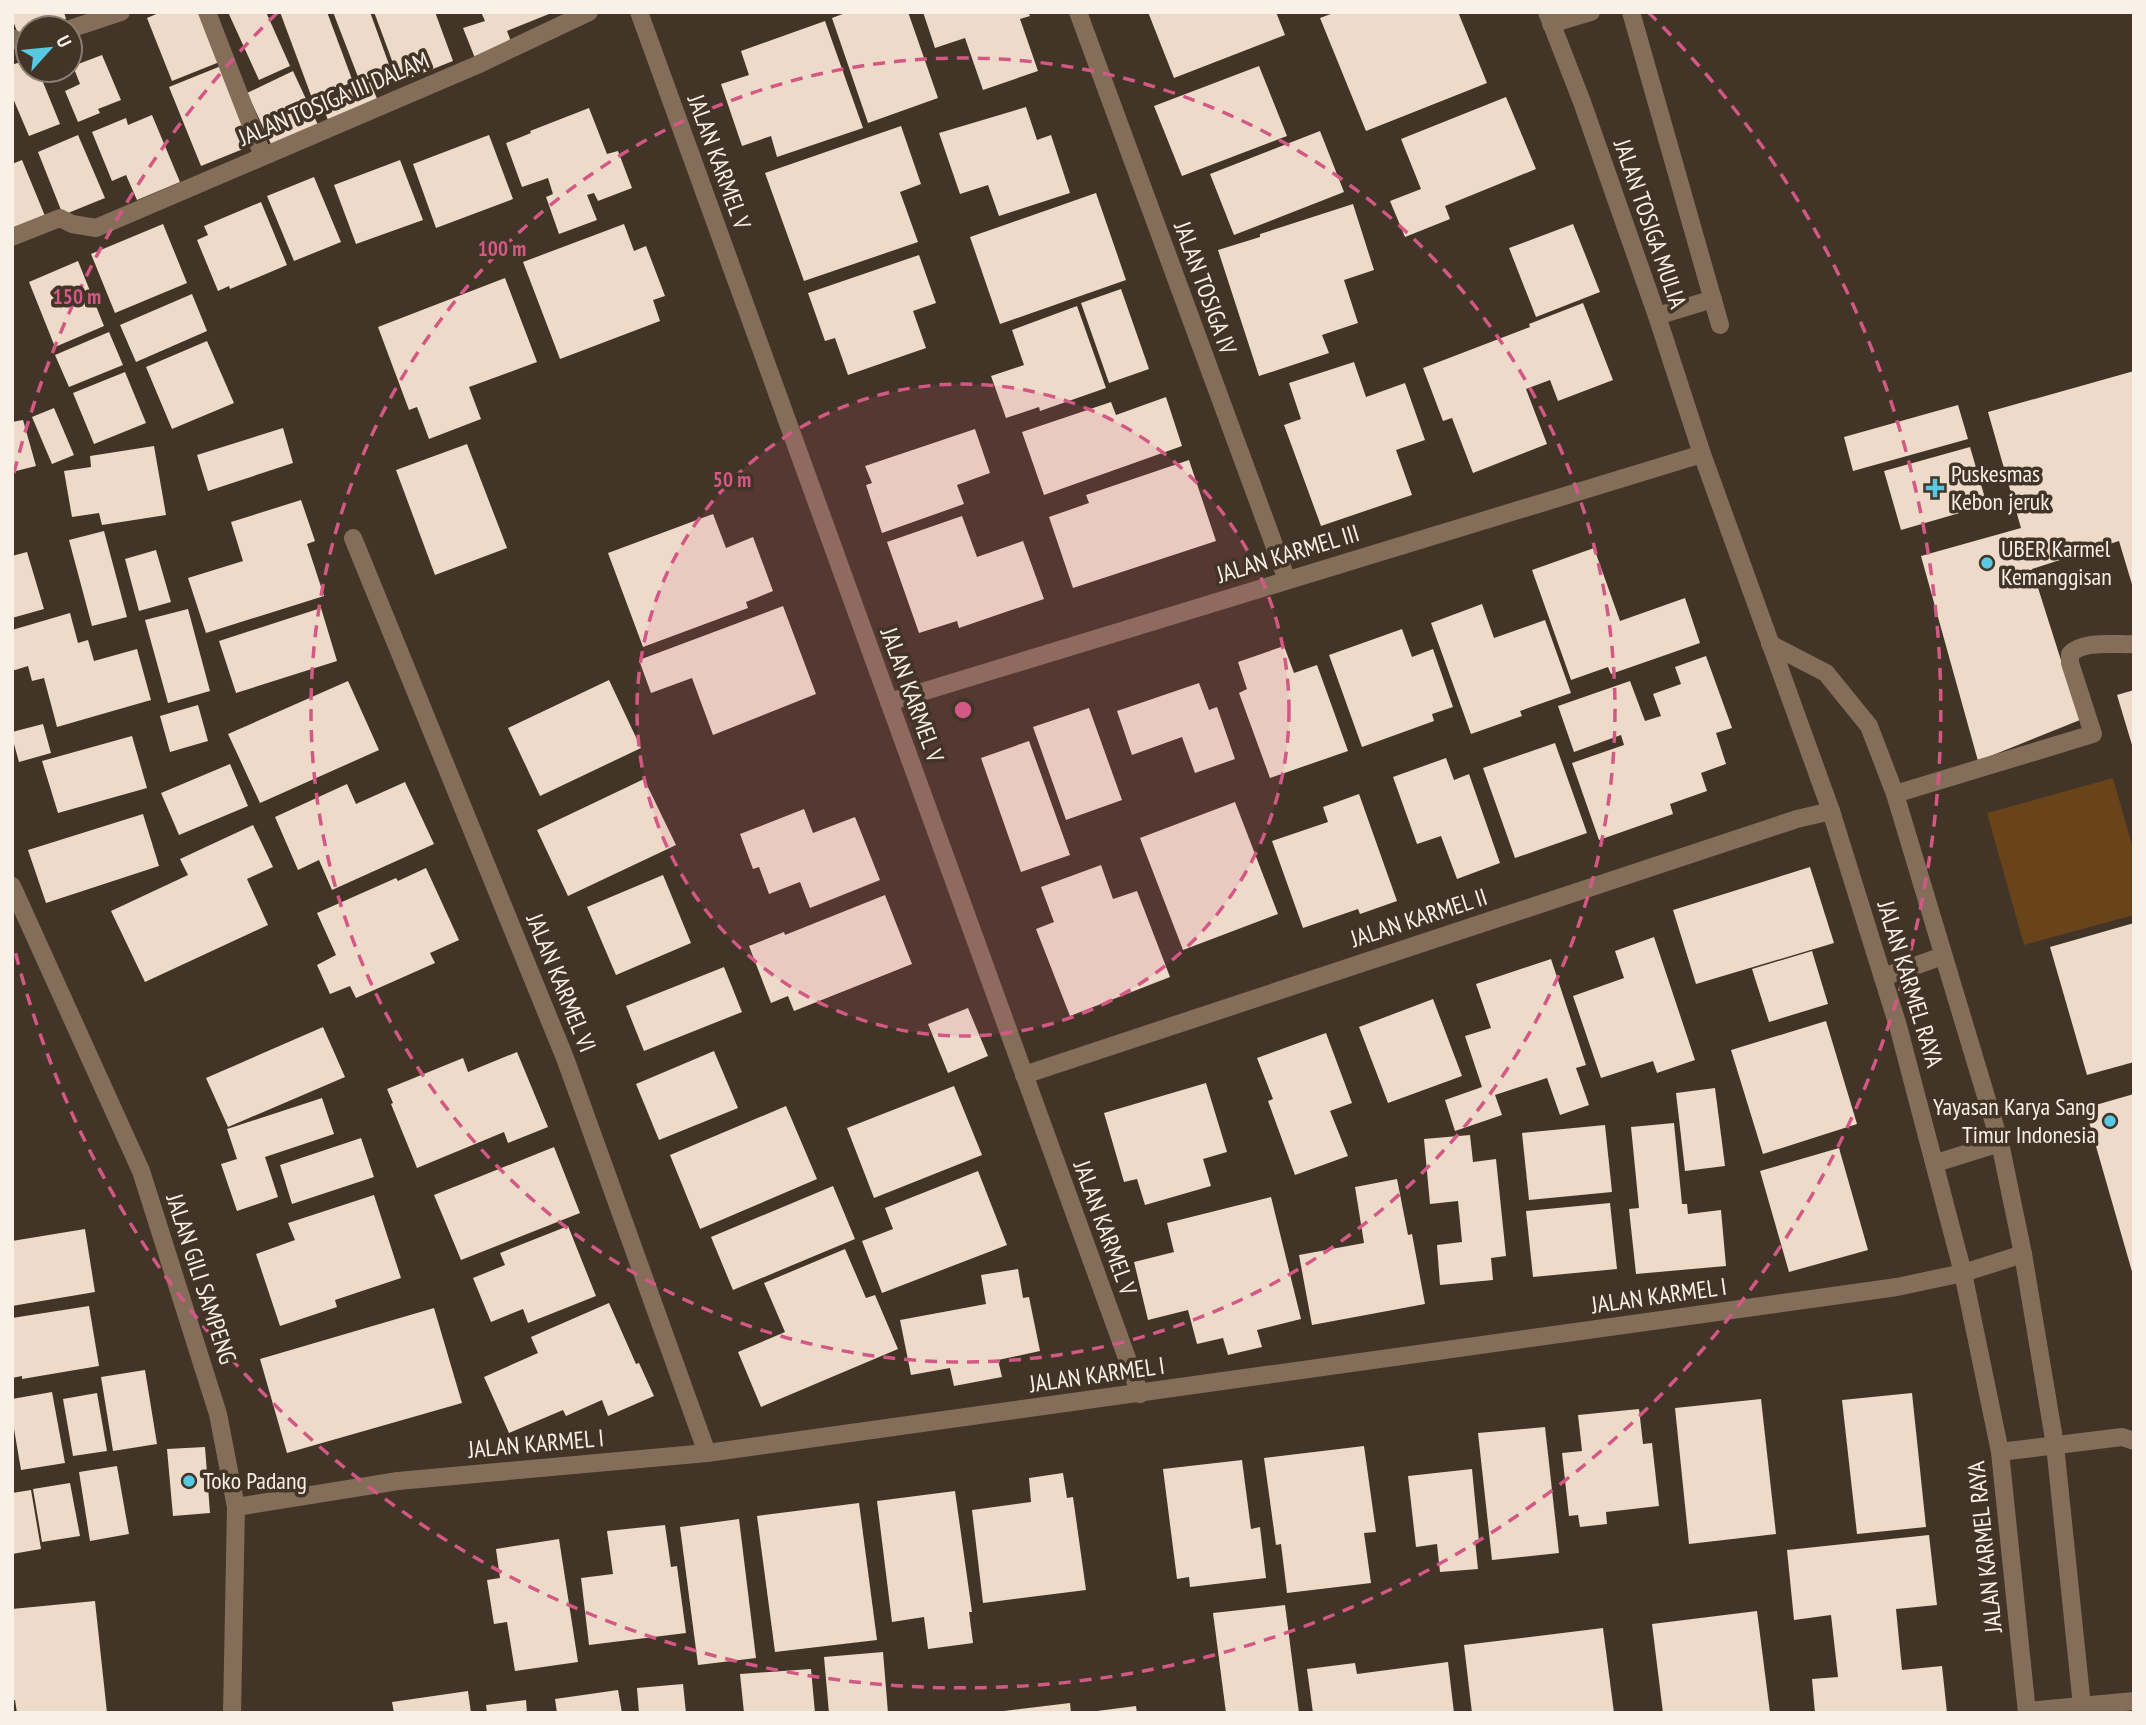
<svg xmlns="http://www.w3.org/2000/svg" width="2146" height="1725" font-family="'PT Sans Narrow',sans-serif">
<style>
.green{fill:#69431a}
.building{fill:#eddac9}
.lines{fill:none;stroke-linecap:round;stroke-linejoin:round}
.lane{stroke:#846e59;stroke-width:18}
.street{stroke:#846e59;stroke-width:18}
.ring{fill:none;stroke:#d25985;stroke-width:3.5;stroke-dasharray:12 9}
.poi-dot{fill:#58c9e3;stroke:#423426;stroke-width:2.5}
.labels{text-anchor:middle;stroke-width:7;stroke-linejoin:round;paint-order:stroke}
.street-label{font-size:24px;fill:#f9f0e7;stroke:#423426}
.poi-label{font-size:24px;fill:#f9f0e7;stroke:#423426;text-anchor:start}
.centre{fill:#d25985;stroke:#423426;stroke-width:3.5}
.ring-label{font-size:21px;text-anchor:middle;font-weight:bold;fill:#d25985;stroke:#423426;stroke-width:7;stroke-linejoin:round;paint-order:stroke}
</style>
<rect width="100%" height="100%" fill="#423426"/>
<polygon class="green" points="2113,778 2134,852 2134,915 2024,945 1987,813"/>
<g class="building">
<polygon points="12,12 64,12 66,19 45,28 28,28 28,35 20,38 12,19"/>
<polygon points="161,12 202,12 222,61 172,81 147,18"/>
<polygon points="228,12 266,12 290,66 259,80"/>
<polygon points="280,12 327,12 353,82 312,98"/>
<polygon points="333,12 370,12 391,70 360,82"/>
<polygon points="374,12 435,12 453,61 400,82"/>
<polygon points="481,12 554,12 507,31 512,44 475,58 463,28 485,21"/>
<polygon points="848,12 908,12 938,98 868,123 832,18"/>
<polygon points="923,12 1028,12 1030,16 1020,19 1038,71 983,90 965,38 935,48"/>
<polygon points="1148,12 1276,12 1285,35 1174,78"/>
<polygon points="1336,12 1458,12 1487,83 1366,131 1320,18"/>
<polygon points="825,21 863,128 777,157 771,136 742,146 721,84 749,75 741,51"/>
<polygon points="102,55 121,100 98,109 100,113 78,122 65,91 80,84 73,66"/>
<polygon points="28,59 28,70 38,70 60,124 29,136 12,96 12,65"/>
<polygon points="221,66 253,145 201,166 169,87"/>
<polygon points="1259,66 1287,136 1182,176 1154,106"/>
<polygon points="293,71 318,125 272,146 247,93"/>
<polygon points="370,82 378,101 328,120 320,100"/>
<polygon points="1506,97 1536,169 1445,206 1450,219 1405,237 1390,201 1421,189 1401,139"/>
<polygon points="1026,107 1037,140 1051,135 1070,193 999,216 988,185 960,194 939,133"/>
<polygon points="589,108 607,154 618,151 632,188 598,201 594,193 587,195 597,220 559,234 546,197 553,194 548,178 522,187 506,143 531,133 530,131"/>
<polygon points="152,115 180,182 137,200 126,175 112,181 92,132 126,118 128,125"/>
<polygon points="901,126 921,184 900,192 918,242 804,281 765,173"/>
<polygon points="1320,131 1344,192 1234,235 1210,174"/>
<polygon points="78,135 105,198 63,215 38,152"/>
<polygon points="489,135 513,199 436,228 413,164"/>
<polygon points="22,160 45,216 12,230 12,164"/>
<polygon points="400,160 423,220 356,244 334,185"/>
<polygon points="314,177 341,242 294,261 267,196"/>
<polygon points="1096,193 1126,280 1000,324 970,237"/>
<polygon points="261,202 287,265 230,289 229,286 218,291 197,240 208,235 204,226"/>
<polygon points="1353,204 1374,270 1344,280 1358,323 1322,335 1329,353 1259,376 1218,250 1260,237 1260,234"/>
<polygon points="163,224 187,283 115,313 91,254"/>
<polygon points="624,224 634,251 646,246 665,296 653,300 660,321 560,359 523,262"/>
<polygon points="1573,224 1600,292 1536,317 1509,248"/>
<polygon points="919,255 936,303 913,311 926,348 848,375 835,338 825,341 808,293"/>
<polygon points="78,261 104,326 55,347 29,282"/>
<polygon points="505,278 537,362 469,387 481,419 429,439 417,407 409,410 378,327"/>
<polygon points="1121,289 1149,369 1109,383 1081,303"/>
<polygon points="192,294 207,331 136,362 120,325"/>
<polygon points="1583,303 1613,380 1558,401 1550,380 1526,389 1547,444 1473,473 1452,418 1443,421 1423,368 1530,327 1529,324"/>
<polygon points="1077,306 1106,388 1040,411 1039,407 1006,418 991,376 1024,365 1012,330"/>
<polygon points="109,332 123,365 69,387 55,355"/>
<polygon points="207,341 234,403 172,429 146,367"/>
<polygon points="1354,362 1366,397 1405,383 1425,440 1396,450 1412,495 1321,526 1284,425 1301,419 1289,383"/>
<polygon points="2134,371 2134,591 2119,541 2032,569 2080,720 1978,761 1921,556 2021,528 1988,412"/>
<polygon points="125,372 146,423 94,444 73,393"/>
<polygon points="1166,397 1182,446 1044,495 1022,432 1111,402 1116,415"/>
<polygon points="1958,405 1968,439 1853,471 1844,437"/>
<polygon points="54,408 74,455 52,464 32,417"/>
<polygon points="23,420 36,466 12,472 12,422"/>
<polygon points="283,428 293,463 208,491 197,455"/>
<polygon points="975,429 990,473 957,485 964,504 882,533 866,485 872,483 865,466"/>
<polygon points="467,444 507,548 435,575 396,470"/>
<polygon points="154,446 166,515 102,525 99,513 72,517 64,471 91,467 90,456"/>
<polygon points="1970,447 1987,505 1901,530 1884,471"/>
<polygon points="1189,460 1216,541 1073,588 1049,517 1089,503 1086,495"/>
<polygon points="301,500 315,541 307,544 324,596 206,633 188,578 243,561 231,522"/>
<polygon points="713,514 726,548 753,537 773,591 746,602 748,608 643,647 608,553"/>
<polygon points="962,516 977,557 1023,541 1044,599 959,628 957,621 919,633 887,542"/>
<polygon points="104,531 127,617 92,626 69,540"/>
<polygon points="1594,548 1620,621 1685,598 1700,643 1611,674 1608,667 1571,680 1532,570"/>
<polygon points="156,550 171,602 139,611 125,559"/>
<polygon points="27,552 44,609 12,618 12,556"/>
<polygon points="1482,604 1494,638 1545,620 1571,693 1520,711 1522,716 1471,734 1431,623"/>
<polygon points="783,606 816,694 713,735 692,678 651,693 639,660"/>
<polygon points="321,608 337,661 236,693 219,641"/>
<polygon points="188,609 210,691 168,703 145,620"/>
<polygon points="70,613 78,643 88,640 94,661 137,649 151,700 57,727 44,678 32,681 28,666 12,671 12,630"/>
<polygon points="1402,629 1412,657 1433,649 1453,707 1432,714 1434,721 1362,747 1329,655"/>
<polygon points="1284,646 1294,673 1317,665 1348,751 1270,778 1239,693 1247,689 1238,662"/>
<polygon points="1706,656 1732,728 1716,733 1726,764 1701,773 1707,791 1670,804 1673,814 1599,840 1572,763 1624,745 1621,735 1574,752 1558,706 1630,681 1645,721 1661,716 1653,694 1681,684 1675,667"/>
<polygon points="609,680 641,748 540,796 508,728"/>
<polygon points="348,681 379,750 260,803 228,734"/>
<polygon points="1199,683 1209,710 1217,707 1235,759 1195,773 1182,737 1132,755 1117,711"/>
<polygon points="2134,690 2134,744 2132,745 2117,695"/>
<polygon points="198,705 208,741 170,752 160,716"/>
<polygon points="1089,708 1122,800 1066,820 1033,727"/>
<polygon points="43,724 51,753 19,762 14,744 12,744 12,732"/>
<polygon points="132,736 147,788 58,813 42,761"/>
<polygon points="1029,741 1070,855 1021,872 981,758"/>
<polygon points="1555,743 1587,833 1515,858 1483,768"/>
<polygon points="1446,758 1454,780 1469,774 1500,863 1457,879 1441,836 1417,844 1393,777"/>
<polygon points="230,764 248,806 179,835 161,793"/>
<polygon points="644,779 676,845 568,896 537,830"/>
<polygon points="405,782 434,844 332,890 319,860 298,870 275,817 347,784 356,804"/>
<polygon points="1359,794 1397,901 1360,914 1358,909 1303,928 1272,841 1328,822 1323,807"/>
<polygon points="1235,802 1278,914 1183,950 1140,838"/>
<polygon points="804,809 813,833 855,817 880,880 810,908 800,882 769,894 759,867 753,869 740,834"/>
<polygon points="143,814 159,866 46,903 28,850"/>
<polygon points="253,825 273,867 247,879 268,925 145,982 111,911 188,875 180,859"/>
<polygon points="1101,865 1113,899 1137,891 1170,977 1070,1016 1036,929 1054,922 1041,887"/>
<polygon points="1810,867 1834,943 1696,984 1673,910"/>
<polygon points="426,868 459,940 430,953 435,963 356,998 350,986 330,994 317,965 336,955 317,913 396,878 398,881"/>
<polygon points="663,875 691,943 616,975 587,907"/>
<polygon points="885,895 912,964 794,1011 788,996 771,1003 749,946 784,932 785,935"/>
<polygon points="2134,923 2134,1062 2087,1075 2050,947"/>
<polygon points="1654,937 1695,1060 1657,1073 1653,1061 1601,1078 1573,996 1624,978 1615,951"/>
<polygon points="1812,951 1828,1004 1769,1022 1752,969"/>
<polygon points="1551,959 1586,1065 1576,1068 1589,1105 1560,1115 1547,1078 1495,1095 1502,1115 1455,1131 1445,1100 1482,1087 1465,1036 1491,1028 1476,984"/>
<polygon points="724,967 742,1012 644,1051 626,1006"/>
<polygon points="1433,999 1462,1076 1388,1103 1359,1027"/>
<polygon points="968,1008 988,1056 948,1073 928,1024"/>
<polygon points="1826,1021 1857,1124 1763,1154 1731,1050"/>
<polygon points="323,1027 345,1077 228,1127 206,1078"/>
<polygon points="1326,1033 1352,1103 1330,1111 1348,1156 1295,1175 1268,1101 1273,1099 1257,1058"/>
<polygon points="714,1051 738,1108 659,1140 636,1084"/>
<polygon points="517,1052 548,1127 508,1143 504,1132 417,1168 391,1104 393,1103 387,1089 463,1058 468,1072"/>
<polygon points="1206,1083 1227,1152 1203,1159 1211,1186 1145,1205 1137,1179 1124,1182 1104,1113"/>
<polygon points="954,1086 982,1155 874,1198 847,1128"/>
<polygon points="1715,1088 1725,1166 1685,1171 1676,1093"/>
<polygon points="2134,1094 2134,1275 2133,1275 2085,1108"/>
<polygon points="322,1098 334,1134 265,1157 278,1197 237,1211 221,1164 237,1159 227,1129"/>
<polygon points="786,1106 817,1179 700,1229 670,1155"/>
<polygon points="1674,1123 1682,1204 1687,1204 1688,1214 1721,1210 1726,1266 1636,1274 1629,1209 1639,1208 1631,1127"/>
<polygon points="1605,1125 1612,1192 1529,1200 1522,1133"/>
<polygon points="1470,1135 1473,1162 1496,1159 1506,1256 1491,1258 1493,1280 1440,1285 1437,1245 1462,1242 1458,1201 1430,1204 1424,1139"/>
<polygon points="361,1138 374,1177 292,1204 280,1165"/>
<polygon points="554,1147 580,1213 461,1260 434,1195"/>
<polygon points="1839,1148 1868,1250 1789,1272 1760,1171"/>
<polygon points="978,1171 1007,1245 882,1293 862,1241 893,1229 885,1208"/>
<polygon points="1397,1179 1408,1235 1412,1234 1425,1304 1312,1325 1299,1255 1364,1243 1355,1187"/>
<polygon points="833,1186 855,1239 733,1290 711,1237"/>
<polygon points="374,1195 401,1278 335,1300 337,1307 280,1326 256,1254 295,1240 288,1223"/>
<polygon points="1271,1197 1301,1319 1257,1330 1262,1347 1228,1355 1223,1338 1197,1344 1188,1310 1148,1320 1134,1262 1174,1252 1167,1223"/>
<polygon points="1610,1203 1617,1269 1533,1277 1526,1211"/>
<polygon points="568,1226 596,1296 528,1323 523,1309 491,1322 473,1278 505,1265 500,1253"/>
<polygon points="85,1229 95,1292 12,1306 12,1241"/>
<polygon points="845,1249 866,1298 875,1295 898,1349 761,1407 738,1352 785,1332 764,1283"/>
<polygon points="1018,1269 1023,1298 1029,1297 1040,1351 998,1360 1002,1377 954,1386 950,1368 911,1375 900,1320 986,1304 981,1275"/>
<polygon points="609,1303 636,1364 639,1363 654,1396 608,1416 602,1400 566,1416 563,1410 509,1433 484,1377 538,1353 531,1337"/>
<polygon points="89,1306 99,1366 22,1379 22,1376 12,1378 12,1318"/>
<polygon points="434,1308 462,1403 287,1453 260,1359"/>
<polygon points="145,1370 157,1444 113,1451 101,1377"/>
<polygon points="52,1392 65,1463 21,1470 12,1417 12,1399"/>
<polygon points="97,1393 107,1451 73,1456 63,1399"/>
<polygon points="1912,1393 1926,1527 1857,1534 1842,1400"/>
<polygon points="1761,1399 1776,1534 1689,1544 1675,1408"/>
<polygon points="1639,1409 1643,1444 1652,1443 1659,1506 1606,1512 1607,1524 1580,1527 1578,1515 1569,1516 1562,1453 1582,1451 1578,1415"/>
<polygon points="1545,1427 1559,1553 1492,1560 1478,1433"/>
<polygon points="1364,1446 1376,1532 1364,1533 1371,1583 1287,1593 1281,1544 1276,1545 1264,1458"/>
<polygon points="205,1447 210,1513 173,1516 167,1449"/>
<polygon points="1242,1460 1251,1529 1260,1527 1266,1578 1190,1587 1189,1577 1177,1579 1163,1469"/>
<polygon points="117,1466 129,1534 90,1541 79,1472"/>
<polygon points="1472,1469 1479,1541 1475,1540 1478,1569 1440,1572 1437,1544 1416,1547 1408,1476"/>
<polygon points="1063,1473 1067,1498 1073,1497 1086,1590 983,1603 972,1510 1031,1502 1029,1478"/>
<polygon points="70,1483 80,1536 42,1542 33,1489"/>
<polygon points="31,1490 41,1549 12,1554 12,1493"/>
<polygon points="955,1491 972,1612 969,1612 973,1643 928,1649 924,1617 892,1622 877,1501"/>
<polygon points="859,1503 877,1640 775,1652 757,1516"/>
<polygon points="739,1519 756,1658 698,1665 680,1527"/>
<polygon points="665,1525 671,1567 677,1566 686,1633 589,1645 581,1578 613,1574 607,1531"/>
<polygon points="1929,1535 1937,1605 1896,1609 1902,1670 1942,1666 1947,1713 1815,1713 1812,1679 1838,1677 1831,1615 1794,1620 1787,1550"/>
<polygon points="559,1539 578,1662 515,1671 507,1622 494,1624 487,1580 500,1578 496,1549"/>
<polygon points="95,1601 107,1713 17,1713 15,1700 12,1701 12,1609"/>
<polygon points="1285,1605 1299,1713 1226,1713 1213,1613"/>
<polygon points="1757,1611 1770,1713 1663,1713 1652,1624"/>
<polygon points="1603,1628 1614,1713 1472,1713 1464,1645"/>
<polygon points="883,1652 888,1713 829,1713 824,1657"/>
<polygon points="1448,1662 1454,1713 1313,1713 1307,1669 1355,1663 1357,1674"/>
<polygon points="811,1669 815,1713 744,1713 740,1674"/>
<polygon points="683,1684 686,1713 639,1713 637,1688"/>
<polygon points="618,1690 622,1713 557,1713 555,1699"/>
<polygon points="468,1691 471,1713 394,1713 392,1702"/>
<polygon points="526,1700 527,1713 487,1713 486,1705"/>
<polygon points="1070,1703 1071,1713 1004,1713 1004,1711"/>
<polygon points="1136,1706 1137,1713 1097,1713 1097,1711"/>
</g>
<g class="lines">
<g class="lane">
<polyline points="1631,12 1720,325"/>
<polyline points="1551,24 1591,12"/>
<polyline points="1657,316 1713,299"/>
<polyline points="1770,644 1826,673 1869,726 1895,794 2000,1143 2023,1254 2055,1445 2082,1706"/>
<polyline points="1883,977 1943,956"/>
<polyline points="1936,1163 2000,1143"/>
<polyline points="1963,1273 2023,1254"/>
<polyline points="2000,1452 2122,1437 2134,1441"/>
<polyline points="2027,1711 2134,1701"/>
</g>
<g class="street">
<polyline points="207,12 263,156"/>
<polyline points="639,12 1140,1394"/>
<polyline points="1078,12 1287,580"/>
<polyline points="1547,12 1582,102 1657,316 1702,454 1831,811 1898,1026 1963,1273 2000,1452 2027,1713"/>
<polyline points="70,29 121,12"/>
<polyline points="12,38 18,41 28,41"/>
<polyline points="12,237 60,218 72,224 96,228 477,65 589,12"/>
<polyline points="353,538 565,1058 707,1453"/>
<polyline points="889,702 1702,454"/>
<path d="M1895,794L2093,734L2070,663V654C2083,640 2115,645 2134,644"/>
<polyline points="12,886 141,1171 218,1414 236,1507 232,1713"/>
<polyline points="1024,1075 1797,819 1831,811"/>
<polyline points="236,1507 398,1481 707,1453 1897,1287 1963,1273"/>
</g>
</g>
<circle cx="963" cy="710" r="326" fill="#d25985" fill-opacity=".12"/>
<g class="ring">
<circle cx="963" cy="710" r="326"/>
<circle cx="963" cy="710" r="652"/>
<path d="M14 473A978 978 0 0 1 278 12M1648 12A978 978 0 1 1 14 947"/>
</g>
<g class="poi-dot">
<path d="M1931.5 477.5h7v7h7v7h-7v7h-7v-7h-7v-7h7z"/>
<circle cx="1987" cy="563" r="7"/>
<circle cx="2110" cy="1121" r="7"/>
<circle cx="189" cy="1481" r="7"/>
</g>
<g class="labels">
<g class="street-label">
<text transform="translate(334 99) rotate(-23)" y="8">JALAN TOSIGA III DALAM</text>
<text transform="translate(719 162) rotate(70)" y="8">JALAN KARMEL V</text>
<text transform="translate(1650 224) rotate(71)" y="8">JALAN TOSIGA MULIA</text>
<text transform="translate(1205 288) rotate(70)" y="8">JALAN TOSIGA IV</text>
<text transform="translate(1288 554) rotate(-17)" y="8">JALAN KARMEL III</text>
<text transform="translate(912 695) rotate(70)" y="8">JALAN KARMEL V</text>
<text transform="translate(1419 918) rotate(-18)" y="8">JALAN KARMEL II</text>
<text transform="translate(561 983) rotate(68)" y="8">JALAN KARMEL VI</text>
<text transform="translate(1910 984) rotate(73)" y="8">JALAN KARMEL RAYA</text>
<text transform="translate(1105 1228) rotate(70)" y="8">JALAN KARMEL V</text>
<text transform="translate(201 1279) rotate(72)" y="8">JALAN GILI SAMPENG</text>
<text transform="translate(1659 1296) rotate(-8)" y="8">JALAN KARMEL I</text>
<text transform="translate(1097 1375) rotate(-8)" y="8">JALAN KARMEL I</text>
<text transform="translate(536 1444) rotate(-5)" y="8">JALAN KARMEL I</text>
<text transform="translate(1985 1547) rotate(-96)" y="8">JALAN KARMEL RAYA</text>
</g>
<g class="poi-label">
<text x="1951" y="482">Puskesmas<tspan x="1951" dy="28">Kebon jeruk</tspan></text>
<text x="2001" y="557">UBER Karmel<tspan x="2001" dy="28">Kemanggisan</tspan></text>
<text x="2096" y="1115" text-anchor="end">Yayasan Karya Sang<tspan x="2096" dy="28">Timur Indonesia</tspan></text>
<text x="203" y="1489">Toko Padang</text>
</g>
</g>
<circle cx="963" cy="710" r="10" class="centre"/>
<g class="ring-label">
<text x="502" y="256">100 m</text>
<text x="77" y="304">150 m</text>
<text x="732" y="487">50 m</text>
</g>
<rect width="2146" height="1725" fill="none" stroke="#f9f0e7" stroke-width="28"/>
<g transform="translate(49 49) rotate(63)"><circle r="33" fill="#423426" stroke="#8b7f73" stroke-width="2"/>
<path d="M0-5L12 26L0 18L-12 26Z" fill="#58c9e3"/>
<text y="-10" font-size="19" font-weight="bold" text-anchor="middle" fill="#f9f0e7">U</text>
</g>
</svg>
